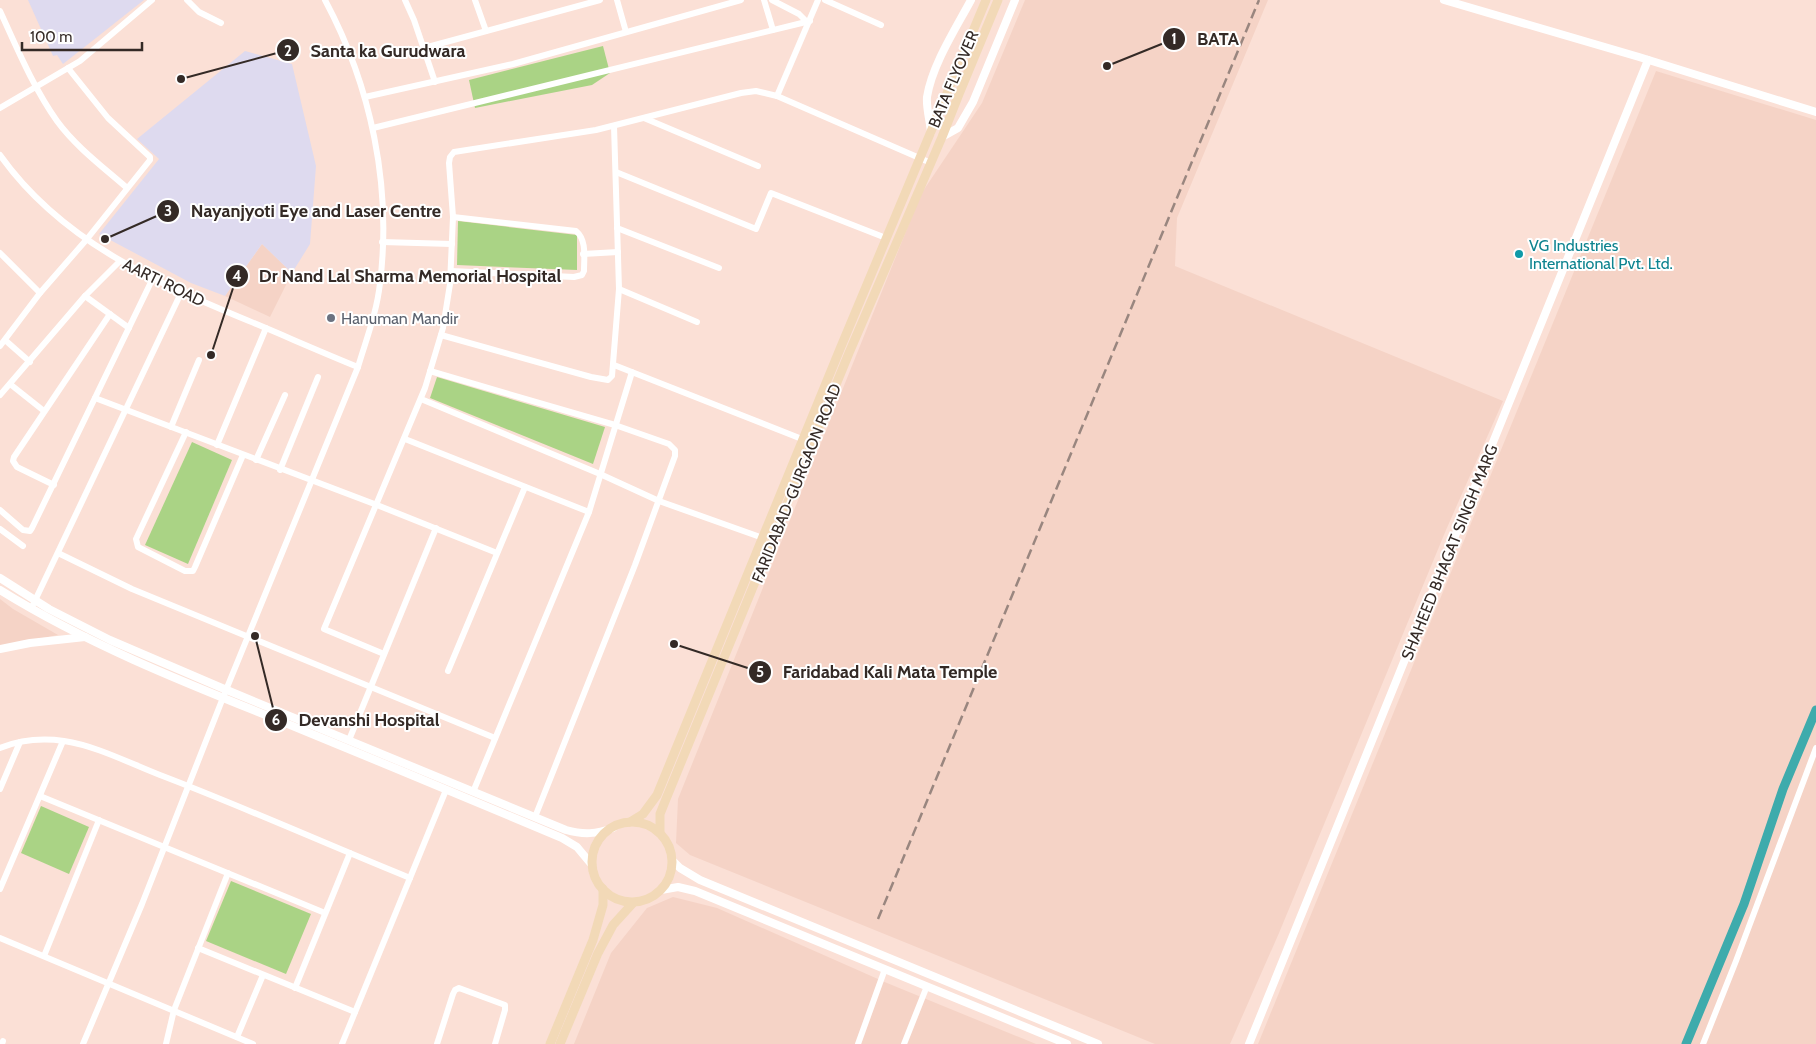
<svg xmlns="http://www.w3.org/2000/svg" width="1816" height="1044" font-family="Cabin,sans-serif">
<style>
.built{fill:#f5d3c6}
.education{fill:#dedaef}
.green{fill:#aad385}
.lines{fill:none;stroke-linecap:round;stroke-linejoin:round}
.canal{stroke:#3eabac;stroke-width:9}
.minor{stroke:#fff;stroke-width:6}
.tertiary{stroke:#fff;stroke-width:8}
.secondary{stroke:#f2d9b7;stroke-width:9}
.rail{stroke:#99867f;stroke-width:2.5;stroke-dasharray:10 5;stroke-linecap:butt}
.culture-dot{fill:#0f9aa8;stroke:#fff;stroke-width:2}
.worship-dot{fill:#6b7280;stroke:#fff;stroke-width:2}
.labels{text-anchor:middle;stroke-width:4;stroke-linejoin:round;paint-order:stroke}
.street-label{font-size:16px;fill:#342a26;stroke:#fff}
.culture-label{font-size:16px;fill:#0d838f;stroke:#fff;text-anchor:start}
.worship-label{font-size:16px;fill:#5b616d;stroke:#fff;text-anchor:start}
.leader{fill:none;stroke:#342a26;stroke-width:2}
.callout-dot{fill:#342a26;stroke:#fff;stroke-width:2}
.mark-label{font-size:15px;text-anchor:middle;font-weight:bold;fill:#fff}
.callout-label{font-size:18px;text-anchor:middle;font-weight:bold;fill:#342a26;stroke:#fff;stroke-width:4;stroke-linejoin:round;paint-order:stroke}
</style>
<rect width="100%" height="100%" fill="#fbe0d6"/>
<g class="built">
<polygon points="1025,0 1268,0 1177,218 1175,266 1503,401 1446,530 1279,933 1230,1044 1155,1044 690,855 676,843 678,799 921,194 982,103"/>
<polygon points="1656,71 1816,120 1816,1044 1258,1044"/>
<polygon points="262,244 292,273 270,317 225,296"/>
<polygon points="0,599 13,609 58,635 0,646"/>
<polygon points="673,897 717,908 887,983 1036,1044 574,1044 611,953 647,908"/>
</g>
<g class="education">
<polygon points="28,0 144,0 63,64 57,55 53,56"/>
<polygon points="245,51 292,64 316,166 310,244 292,273 262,244 225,296 191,283 99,234 159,159 137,139"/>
</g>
<g class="green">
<polygon points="603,46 610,73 592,85 475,108 469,80"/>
<polygon points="458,221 577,235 577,270 457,265"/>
<polygon points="437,377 605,427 593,464 430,398"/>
<polygon points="192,442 232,460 188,564 145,545"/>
<polygon points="41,806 89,827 69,874 21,853"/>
<polygon points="231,881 311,914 286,974 206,941"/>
</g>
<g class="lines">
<polyline class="canal" points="1686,1044 1744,904 1783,789 1816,710"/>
<g class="minor">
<polyline points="187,0 199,12 221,23"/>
<polyline points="405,0 414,20 435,82"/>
<polyline points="475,0 486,31"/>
<polyline points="617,0 626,32"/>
<polyline points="764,0 773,30"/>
<polyline points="772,0 799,14 806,21"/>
<polyline points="825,0 881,25"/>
<path d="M0,11C17,48 33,87 57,121C76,147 103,167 127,188"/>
<polyline points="424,48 600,0"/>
<polyline points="777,96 818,0"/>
<polyline points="365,97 513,64 741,0"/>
<polyline points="0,108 80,61 152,0"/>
<polyline points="644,118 758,166"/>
<polyline points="373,128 810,21"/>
<path d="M0,155C61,241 155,282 249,321C285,336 321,352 358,367"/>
<polyline points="616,172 756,229 771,193 886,238"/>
<polyline points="617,228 719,268"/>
<polyline points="382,242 452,244"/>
<polyline points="0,253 40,293"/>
<polyline points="583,254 618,252"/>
<path d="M451,271L574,277L582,275L584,271C584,258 587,240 576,231L453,217"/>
<polyline points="619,289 697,322"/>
<polyline points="85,296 129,328"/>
<polyline points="441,335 591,377 608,380 612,376 619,289 614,126"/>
<polyline points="5,340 30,362"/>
<polyline points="0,346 40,293 87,239 150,160 150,157 108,118 68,68"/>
<polyline points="614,365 812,443"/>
<polyline points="430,371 615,425 669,444 675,450 675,456 635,565 535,817"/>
<polyline points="10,384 44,411"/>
<polyline points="0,395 85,296 120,261"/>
<polyline points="95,398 377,505 497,553"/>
<polyline points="421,399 600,474 659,501 763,538"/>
<polyline points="171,427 199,360"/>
<polyline points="186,432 136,539 138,547 185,571 193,571 195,567 243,455"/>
<polyline points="405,439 589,512"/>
<polyline points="217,445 266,328"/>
<polyline points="256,460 285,395"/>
<polyline points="280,470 318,377"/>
<polyline points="54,485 17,467 13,461 14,457 110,314"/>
<polyline points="0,510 23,530 30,531 32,528 153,278"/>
<polyline points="0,529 23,546"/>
<polyline points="58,553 132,589 495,738"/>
<polyline points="31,609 181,293"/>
<polyline points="384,654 324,629 425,388 443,328 450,284 453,217 449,163 450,157 454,152 596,130 741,93 756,91 777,96 931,163"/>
<polyline points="448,671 525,487"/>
<polyline points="349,740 436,528"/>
<path d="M0,748C20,740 43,738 64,741C97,746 129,763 160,775C244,807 326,844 410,878"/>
<polyline points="0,789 20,742"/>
<polyline points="473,792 589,512 632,372"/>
<polyline points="40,796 325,913"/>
<polyline points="0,889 63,741"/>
<polyline points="0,938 253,1044"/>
<polyline points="198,948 355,1012"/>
<polyline points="44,956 99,820"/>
<polyline points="295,988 350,853"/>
<polyline points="237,1037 263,975"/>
<polyline points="2,1044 3,1041"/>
<path d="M83,1044L142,904L226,690L358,367C366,340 377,312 380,283C392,186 371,86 325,0"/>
<polyline points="166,1044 174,1010 228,873"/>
<polyline points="342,1044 446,790"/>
<polyline points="437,1044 453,994 455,990 459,988 505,1005 505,1010 495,1044"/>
<polyline points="858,1044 885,969"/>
<polyline points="904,1044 927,986"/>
<polyline points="1703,1044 1736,961 1816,748"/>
</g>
<g class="tertiary">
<polyline points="1444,0 1639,57 1816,112"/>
<path d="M931,132C930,121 926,107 927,97C932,65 956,28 971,0"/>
<polyline points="942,137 958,128 973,102 1015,0"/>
<path d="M0,578L49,609L110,640L222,688L566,830C584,835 596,834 613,828"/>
<path d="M0,590C87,644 183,682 278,720C373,759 467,798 562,838L577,847L592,865"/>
<polyline points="0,649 30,643 85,637"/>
<polyline points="672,860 680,868 700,880 1098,1044"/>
<polyline points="661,890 678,887 695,891 1067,1044"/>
<polyline points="1249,1044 1648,60"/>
</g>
<g class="secondary">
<polyline points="630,822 643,814 657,795 840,349 986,0"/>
<circle cx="632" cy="862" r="40"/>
<polyline points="660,833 660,814 666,799 849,353 942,137 959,94 998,0"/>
<polyline points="550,1044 593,940 603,905 603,889"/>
<polyline points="560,1044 598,953 613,925 633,903"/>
</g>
<polyline class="rail" points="878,919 1259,0"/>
</g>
<circle class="culture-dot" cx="1519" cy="254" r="5"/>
<circle class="worship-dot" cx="331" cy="318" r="5"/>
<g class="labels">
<g class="street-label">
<text transform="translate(953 79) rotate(-67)" y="6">BATA FLYOVER</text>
<text transform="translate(164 282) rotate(26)" y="6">AARTI ROAD</text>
<text transform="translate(796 483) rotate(-68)" y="6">FARIDABAD-GURGAON ROAD</text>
<text transform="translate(1449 552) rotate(-68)" y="6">SHAHEED BHAGAT SINGH MARG</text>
</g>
<g class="culture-label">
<text x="1529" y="251">VG Industries<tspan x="1529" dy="18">International Pvt. Ltd.</tspan></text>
</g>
<g class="worship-label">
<text x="341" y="324">Hanuman Mandir</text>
</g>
</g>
<path class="leader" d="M1107 66L1174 39M181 79L288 50M105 239L168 211M211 355L237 276M674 644L760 672M255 636L276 720"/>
<g class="callout-dot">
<circle cx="1107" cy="66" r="5"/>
<circle cx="181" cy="79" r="5"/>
<circle cx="105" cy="239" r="5"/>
<circle cx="211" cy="355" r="5"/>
<circle cx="674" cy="644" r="5"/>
<circle cx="255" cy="636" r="5"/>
<circle cx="1174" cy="39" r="12"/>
<circle cx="288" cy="50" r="12"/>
<circle cx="168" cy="211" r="12"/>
<circle cx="237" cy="276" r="12"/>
<circle cx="760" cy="672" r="12"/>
<circle cx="276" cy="720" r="12"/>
</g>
<g class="mark-label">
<text x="1174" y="44">1</text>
<text x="288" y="56">2</text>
<text x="168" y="216">3</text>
<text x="237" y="281">4</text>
<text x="760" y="677">5</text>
<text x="276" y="725">6</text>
</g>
<g class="callout-label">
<text x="1218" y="45">BATA</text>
<text x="388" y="57">Santa ka Gurudwara</text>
<text x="316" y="217">Nayanjyoti Eye and Laser Centre</text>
<text x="410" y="282">Dr Nand Lal Sharma Memorial Hospital</text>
<text x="890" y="678">Faridabad Kali Mata Temple</text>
<text x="369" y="726">Devanshi Hospital</text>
</g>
<path d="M22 42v8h120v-8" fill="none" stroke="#342a26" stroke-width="2.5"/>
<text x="30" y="42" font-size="15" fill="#342a26" stroke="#ffffff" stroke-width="4" paint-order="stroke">100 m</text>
</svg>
